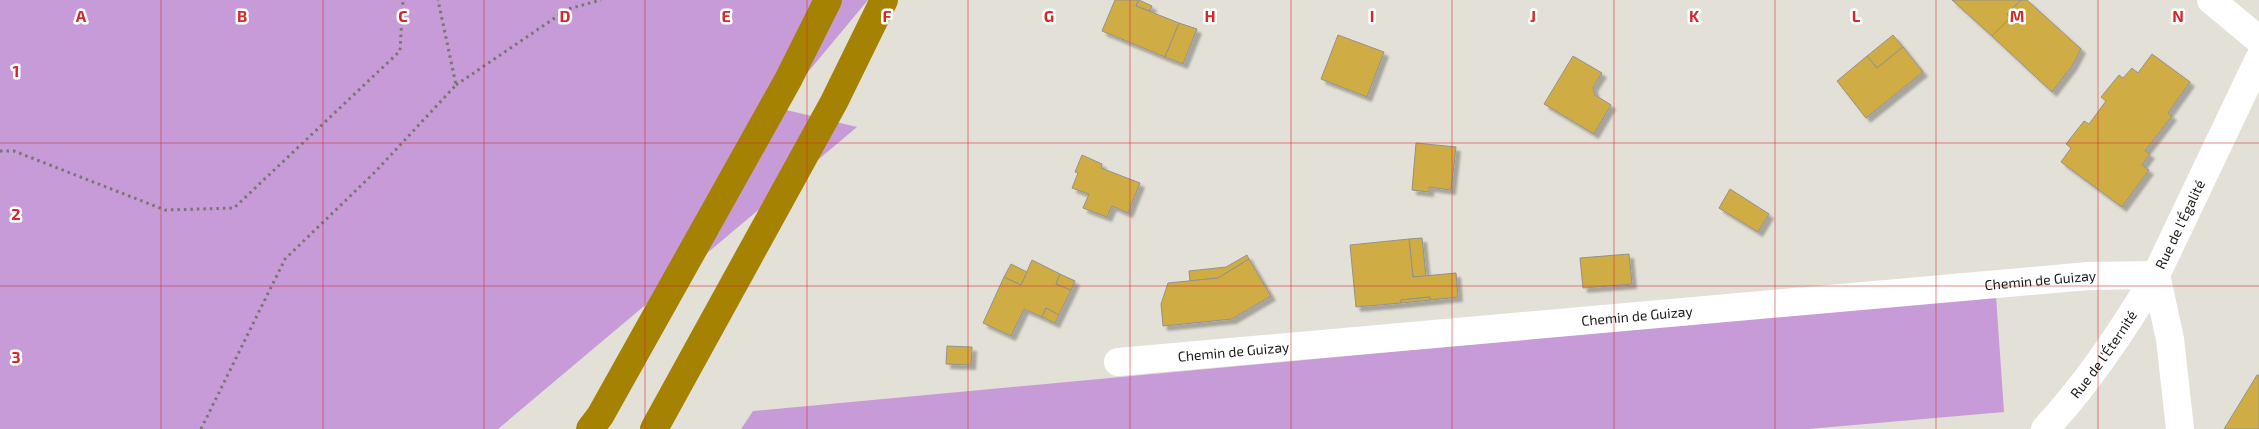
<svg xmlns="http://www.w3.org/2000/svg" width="2259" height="429" font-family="'Exo 2',sans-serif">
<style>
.green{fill:#c79bd7}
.building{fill:#d0ac44;stroke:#95928a;filter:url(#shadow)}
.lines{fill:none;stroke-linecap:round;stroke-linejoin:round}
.path{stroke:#787670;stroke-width:3;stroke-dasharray:2.5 4;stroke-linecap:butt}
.minor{stroke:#fff;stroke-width:28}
.highway{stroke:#a58202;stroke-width:28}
.grid{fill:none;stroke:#d62828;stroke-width:1;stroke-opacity:0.55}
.labels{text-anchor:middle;stroke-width:5;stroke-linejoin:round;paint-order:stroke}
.street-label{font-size:14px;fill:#1a1916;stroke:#fff}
.grid-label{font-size:16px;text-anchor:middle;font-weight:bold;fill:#d62828;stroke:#fff;stroke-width:5;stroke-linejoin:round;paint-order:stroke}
</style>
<defs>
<filter id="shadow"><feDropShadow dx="4.5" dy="4.5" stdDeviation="1" flood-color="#0004"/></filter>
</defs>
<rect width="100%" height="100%" fill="#e3e0d7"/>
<g class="green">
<polygon points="0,0 868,0 778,108 857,127 498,429 0,429"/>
<polygon points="1996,296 2004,412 1808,429 741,429 753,411"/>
</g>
<g class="building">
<polygon points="1115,0 1138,0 1136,6 1179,23 1165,57 1102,31"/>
<polygon points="1139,0 1152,6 1150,11 1136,6"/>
<polygon points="1952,0 2021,0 2007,14 2010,18 1992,36"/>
<polygon points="2021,0 2027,0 2081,49 2072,66 2052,92 1992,36 2010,18 2007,14"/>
<polygon points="1179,23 1197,29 1183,64 1165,57"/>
<polygon points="1338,35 1384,52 1367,97 1321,79"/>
<polygon points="1893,35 1903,47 1877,68 1867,56"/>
<polygon points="1903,47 1923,72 1866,118 1837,81 1867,56 1877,68"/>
<polygon points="2152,54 2190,82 2168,113 2172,116 2145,151 2150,154 2142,165 2149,170 2122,207 2061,162 2071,148 2066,144 2084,121 2089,124 2106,101 2101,97 2119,75 2123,78 2132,68 2138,73"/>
<polygon points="1573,56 1602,73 1593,87 1595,95 1611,105 1594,134 1544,104"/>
<polygon points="1416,143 1456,147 1451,190 1429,187 1429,192 1412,190"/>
<polygon points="1082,155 1102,164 1101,168 1140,183 1128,213 1112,206 1107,217 1083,208 1089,194 1072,188 1078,173 1075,172"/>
<polygon points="1730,189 1769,214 1758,232 1719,208"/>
<polygon points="1422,238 1426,276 1413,277 1409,239"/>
<polygon points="1409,239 1413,277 1456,273 1458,297 1430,300 1430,297 1401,300 1401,303 1356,307 1350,245"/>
<polygon points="1629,254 1632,284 1583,288 1580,258"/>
<polygon points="1247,255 1249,259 1218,278 1190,281 1189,271 1226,267"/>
<polygon points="1249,259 1271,296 1232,319 1163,326 1161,304 1168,283 1218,278"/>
<polygon points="1032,260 1060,274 1056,284 1071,290 1059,315 1046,308 1042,317 1024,309 1011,336 983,323 1004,277 1021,285"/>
<polygon points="1011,264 1027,272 1021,285 1004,277"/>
<polygon points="1060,274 1075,281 1071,290 1056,284"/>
<polygon points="1430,297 1430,300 1401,303 1401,300"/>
<polygon points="1046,308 1059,315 1055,323 1042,317"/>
<polygon points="947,346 972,347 971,365 946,364"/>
<polygon points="2257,375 2259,375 2259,429 2224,429"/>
</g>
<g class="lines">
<g class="path">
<polyline points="456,85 568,9 601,0"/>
<polyline points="0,151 14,151 165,210 234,208 400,51 403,0"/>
<polyline points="201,429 285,259 375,172 456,85 438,0"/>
</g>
<g class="minor">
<polyline points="2211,0 2259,40"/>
<path id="s1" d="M1118,362L2088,276L2156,275"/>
<path id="s2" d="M2045,429C2088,383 2124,329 2156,275"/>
<path id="s3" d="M2180,429L2170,339L2156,275L2259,59"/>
</g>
<g class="highway">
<polyline points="590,429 600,416 788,80 828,0"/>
<polyline points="654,429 834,102 884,0"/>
</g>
</g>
<path class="grid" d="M161,0V429M323,0V429M484,0V429M645,0V429M807,0V429M968,0V429M1130,0V429M1291,0V429M1452,0V429M1614,0V429M1775,0V429M1936,0V429M2098,0V429M0,143H2259M0,286H2259"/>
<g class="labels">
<g class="street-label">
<text dy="5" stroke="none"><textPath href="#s3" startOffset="212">Rue de l'Égalité</textPath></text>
<text dy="5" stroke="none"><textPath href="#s1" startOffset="926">Chemin de Guizay</textPath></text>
<text dy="5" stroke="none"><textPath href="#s1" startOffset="521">Chemin de Guizay</textPath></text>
<text dy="5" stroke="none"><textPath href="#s1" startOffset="116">Chemin de Guizay</textPath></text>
<text dy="5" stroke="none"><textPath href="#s2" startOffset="95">Rue de l'Éternité</textPath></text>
</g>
</g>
<g class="grid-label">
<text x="81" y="22">A</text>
<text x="242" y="22">B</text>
<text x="403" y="22">C</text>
<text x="565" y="22">D</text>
<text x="726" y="22">E</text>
<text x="887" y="22">F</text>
<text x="1049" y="22">G</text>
<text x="1210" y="22">H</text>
<text x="1372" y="22">I</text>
<text x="1533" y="22">J</text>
<text x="1694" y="22">K</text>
<text x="1856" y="22">L</text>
<text x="2017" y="22">M</text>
<text x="2178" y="22">N</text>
<text x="16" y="77">1</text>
<text x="16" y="220">2</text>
<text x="16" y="363">3</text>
</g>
</svg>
